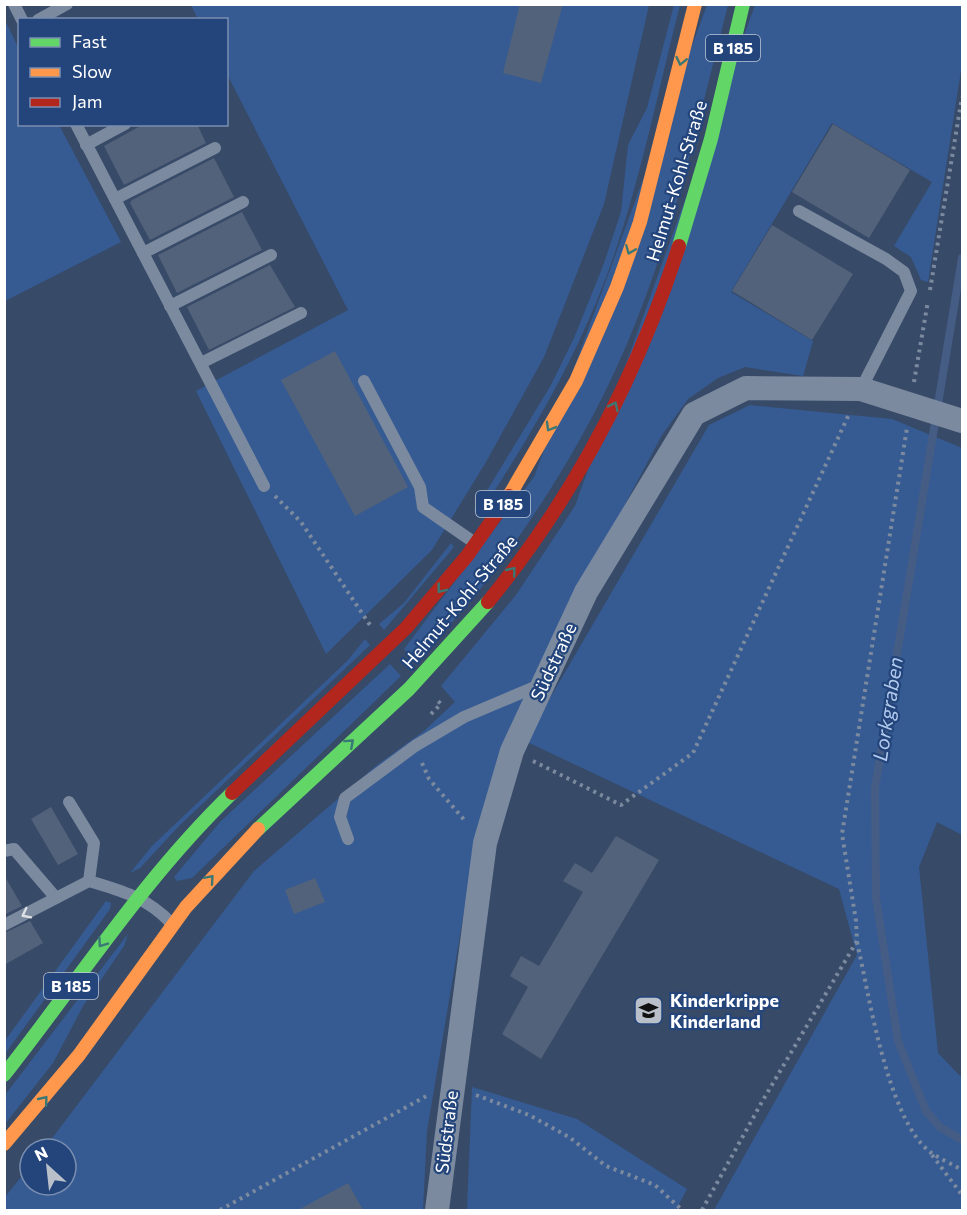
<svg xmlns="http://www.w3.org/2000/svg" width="967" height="1215" font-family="Commissioner,sans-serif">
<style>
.green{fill:#365b93}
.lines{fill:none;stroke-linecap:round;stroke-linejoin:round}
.stream{stroke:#455d85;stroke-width:8}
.building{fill:#52627a}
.path{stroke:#7b8a9f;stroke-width:4;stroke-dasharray:3 4.5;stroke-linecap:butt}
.lane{stroke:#7b8a9f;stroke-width:12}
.street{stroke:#7b8a9f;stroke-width:24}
.fast{stroke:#63d668;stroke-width:14}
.slow{stroke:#ff974d;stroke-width:14}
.jam{stroke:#b3261e;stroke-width:14}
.oneway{stroke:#397875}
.oneway2{stroke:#dee2e7}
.labels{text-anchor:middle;stroke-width:4.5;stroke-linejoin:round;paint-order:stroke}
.shield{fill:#23457c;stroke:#bdc7d8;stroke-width:1.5}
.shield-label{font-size:16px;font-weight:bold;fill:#fff}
.street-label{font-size:18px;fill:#fff;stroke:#23457c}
.poi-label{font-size:18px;font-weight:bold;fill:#fff;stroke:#23457c;text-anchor:start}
.water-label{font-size:20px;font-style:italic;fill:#b1caed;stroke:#23457c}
</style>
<rect width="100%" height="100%" fill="#374a68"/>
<g class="green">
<polygon points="191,5 649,5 604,204 544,357 486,462 432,550 326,654 196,391 348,310 227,74 226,20 198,19"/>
<path d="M674,5H680C655,102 636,205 598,298C567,374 525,445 480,513L474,512L551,385L574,338L603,266L621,212L628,145L647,108Z"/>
<path d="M707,5H728C701,110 677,218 637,319C601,412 548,500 488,579C466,608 440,635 417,662L404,649L534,477Z"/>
<polygon points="755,5 962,5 962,64 928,282 921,280 911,257 894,246 932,182 832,123 731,292 813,341 803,376 745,367 718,378 688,399 662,435 538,668 471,870 427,1131 423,1210 5,1210 5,1197 30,1166 30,1185 66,1185 66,1149 44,1149 254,871 377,765 424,731 455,702 441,686 516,595 575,506"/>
<polygon points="5,20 19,49 20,124 59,125 121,242 5,301"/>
<polygon points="750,405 892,419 962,448 962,835 937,822 919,867 938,1053 962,1078 962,1210 714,1210 857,955 839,889 525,741 709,425"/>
<polygon points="451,543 454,547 384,630 379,624 404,603"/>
<polygon points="365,639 370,645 178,827 140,868 130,873 152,846 348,660"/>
<polygon points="390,664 401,676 192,878 177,881 174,877 220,822"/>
<polygon points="106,901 111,903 110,909 5,1054 4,1042"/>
<polygon points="128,934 124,946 83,1006 53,1063 5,1124 5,1095"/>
<polygon points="472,1087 577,1119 687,1189 676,1210 467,1210"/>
</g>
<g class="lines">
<polyline class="stream" points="962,258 875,788 876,898 898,1041 926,1111 940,1127 962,1140"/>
</g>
<g class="building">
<polygon points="520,4 563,4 541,83 503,73"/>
<polygon points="144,124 197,124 206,143 124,185 104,146"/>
<polygon points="833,124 910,170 869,238 792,192"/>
<polygon points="214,158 234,197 150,240 130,203 132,200"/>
<polygon points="242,212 262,250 177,293 158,255"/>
<polygon points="772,225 853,274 812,340 732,291"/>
<polygon points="270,265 295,307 209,350 187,307"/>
<polygon points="335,351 408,487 355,516 281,380"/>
<polygon points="51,807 78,854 58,865 31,819"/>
<polygon points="616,836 659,860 541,1059 502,1034 528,987 510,976 521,956 539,966 583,892 563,881 575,863 592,873"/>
<polygon points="4,875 22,906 4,915"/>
<polygon points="315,878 325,902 294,914 285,890"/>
<polygon points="30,921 43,943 4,965 4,933"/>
<polygon points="348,1183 363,1210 298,1210"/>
</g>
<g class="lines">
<g class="path">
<polyline points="930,290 962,97"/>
<polyline points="914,382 928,301"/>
<polyline points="275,496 301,522 370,625"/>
<polyline points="431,714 441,704 437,700"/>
<polyline points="533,761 621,805 693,753 850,412"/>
<polyline points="422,763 429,779 466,822"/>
<path d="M857,942C869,994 887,1118 930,1152C940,1159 952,1164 962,1170"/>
<polyline points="476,1095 529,1115 569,1137 606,1166 655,1185 682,1210"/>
<polyline points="932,1155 962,1195"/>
<polyline points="220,1210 430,1094"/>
<polyline points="702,1210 763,1100 857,941 856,921 842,834 907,428"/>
</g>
<g class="lane">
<polyline points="14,4 22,20"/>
<polyline points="38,20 67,4"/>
<polyline points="76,124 264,486"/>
<polyline points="86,145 125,124"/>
<polyline points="115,199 215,148"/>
<polyline points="799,211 886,259 904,272 911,291 861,389"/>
<polyline points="143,253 243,202"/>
<polyline points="170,306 271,255"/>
<polyline points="201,363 301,313"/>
<polyline points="364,381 420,487 423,507 475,543"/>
<polyline points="69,802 94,843 89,881"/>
<polyline points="348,839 340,817 345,798 415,746 464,717 542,684"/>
<polyline points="4,851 14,849 56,898"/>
<path d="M4,925L89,881C120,890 148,898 171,923"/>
</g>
<polyline class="street" points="437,1210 485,843 512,751 586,592 694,414 746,388 861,389 962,421"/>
<g class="fast">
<polyline points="679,246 711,139 743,4"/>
<polyline points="258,829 409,689 488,602"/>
<path d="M4,1075C79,980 144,878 232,793"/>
</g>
<g class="slow">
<polyline points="509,496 576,381 617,287 640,222 695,4"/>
<polyline points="4,1144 79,1055 186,907 258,829"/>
</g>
<g class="jam">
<path d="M488,602C575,496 637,376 679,246"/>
<polyline points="232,793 406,628 467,556 509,496"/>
</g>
</g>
<defs><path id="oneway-chevron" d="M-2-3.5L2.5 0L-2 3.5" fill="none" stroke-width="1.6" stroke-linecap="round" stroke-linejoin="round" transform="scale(1.5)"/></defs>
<g class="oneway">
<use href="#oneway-chevron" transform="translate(681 61) rotate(103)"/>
<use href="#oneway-chevron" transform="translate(630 250) rotate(112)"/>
<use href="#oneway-chevron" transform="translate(614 406) rotate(-64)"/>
<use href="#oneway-chevron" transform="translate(550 427) rotate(120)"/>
<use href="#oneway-chevron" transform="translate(512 571) rotate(-51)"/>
<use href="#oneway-chevron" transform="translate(441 589) rotate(128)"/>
<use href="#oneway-chevron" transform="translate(350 743) rotate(-42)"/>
<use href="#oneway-chevron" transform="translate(210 879) rotate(-49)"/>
<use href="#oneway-chevron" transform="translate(102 943) rotate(125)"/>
<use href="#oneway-chevron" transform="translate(44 1100) rotate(-51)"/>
</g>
<use class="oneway2" href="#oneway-chevron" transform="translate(26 914) rotate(153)"/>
<defs>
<symbol id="school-square" viewBox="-11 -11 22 22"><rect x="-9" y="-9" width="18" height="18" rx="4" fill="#b9c0ca" stroke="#23457c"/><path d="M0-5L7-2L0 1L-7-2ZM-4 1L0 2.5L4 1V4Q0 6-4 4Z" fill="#111"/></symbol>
</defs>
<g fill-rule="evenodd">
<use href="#school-square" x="632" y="994" width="33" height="33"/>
</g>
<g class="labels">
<g class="shield">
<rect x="706" y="35" width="54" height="26" rx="4.5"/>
<rect x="476" y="491" width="54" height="26" rx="4.5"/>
<rect x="44" y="973" width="54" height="26" rx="4.5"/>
</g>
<g class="shield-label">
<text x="733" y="54">B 185</text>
<text x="503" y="510">B 185</text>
<text x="71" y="992">B 185</text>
</g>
<g class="street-label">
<text transform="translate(677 181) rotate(-73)" y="6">Helmut-Kohl-Straße</text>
<text transform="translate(460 602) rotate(-50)" y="6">Helmut-Kohl-Straße</text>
<text transform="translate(554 662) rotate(-65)" y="6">Südstraße</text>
<text transform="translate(447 1132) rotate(-83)" y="6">Südstraße</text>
</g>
<g class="poi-label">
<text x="670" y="1007">Kinderkrippe<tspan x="670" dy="21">Kinderland</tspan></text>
</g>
<g class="water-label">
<text transform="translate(888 709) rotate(-81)" y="7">Lorkgraben</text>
</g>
</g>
<rect width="967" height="1215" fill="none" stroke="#ffffff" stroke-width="12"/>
<rect x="18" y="18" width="210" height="108" fill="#23457c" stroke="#7b8fb0" stroke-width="1.5"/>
<rect x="30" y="38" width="30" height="9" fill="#63d668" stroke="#7b8fb0" stroke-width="1.5"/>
<text x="72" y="48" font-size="18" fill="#ffffff">Fast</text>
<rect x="30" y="68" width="30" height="9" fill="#ff974d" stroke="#7b8fb0" stroke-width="1.5"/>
<text x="72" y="78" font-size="18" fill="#ffffff">Slow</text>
<rect x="30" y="98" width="30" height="9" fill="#b3261e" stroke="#7b8fb0" stroke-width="1.5"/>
<text x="72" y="108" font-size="18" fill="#ffffff">Jam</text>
<g transform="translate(48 1167) rotate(333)"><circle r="28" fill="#23457c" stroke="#7b8fb0" stroke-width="1.5"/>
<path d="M0-4.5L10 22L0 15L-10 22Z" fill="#b9c0ca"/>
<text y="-9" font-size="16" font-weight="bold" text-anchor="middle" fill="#ffffff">N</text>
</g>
</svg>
